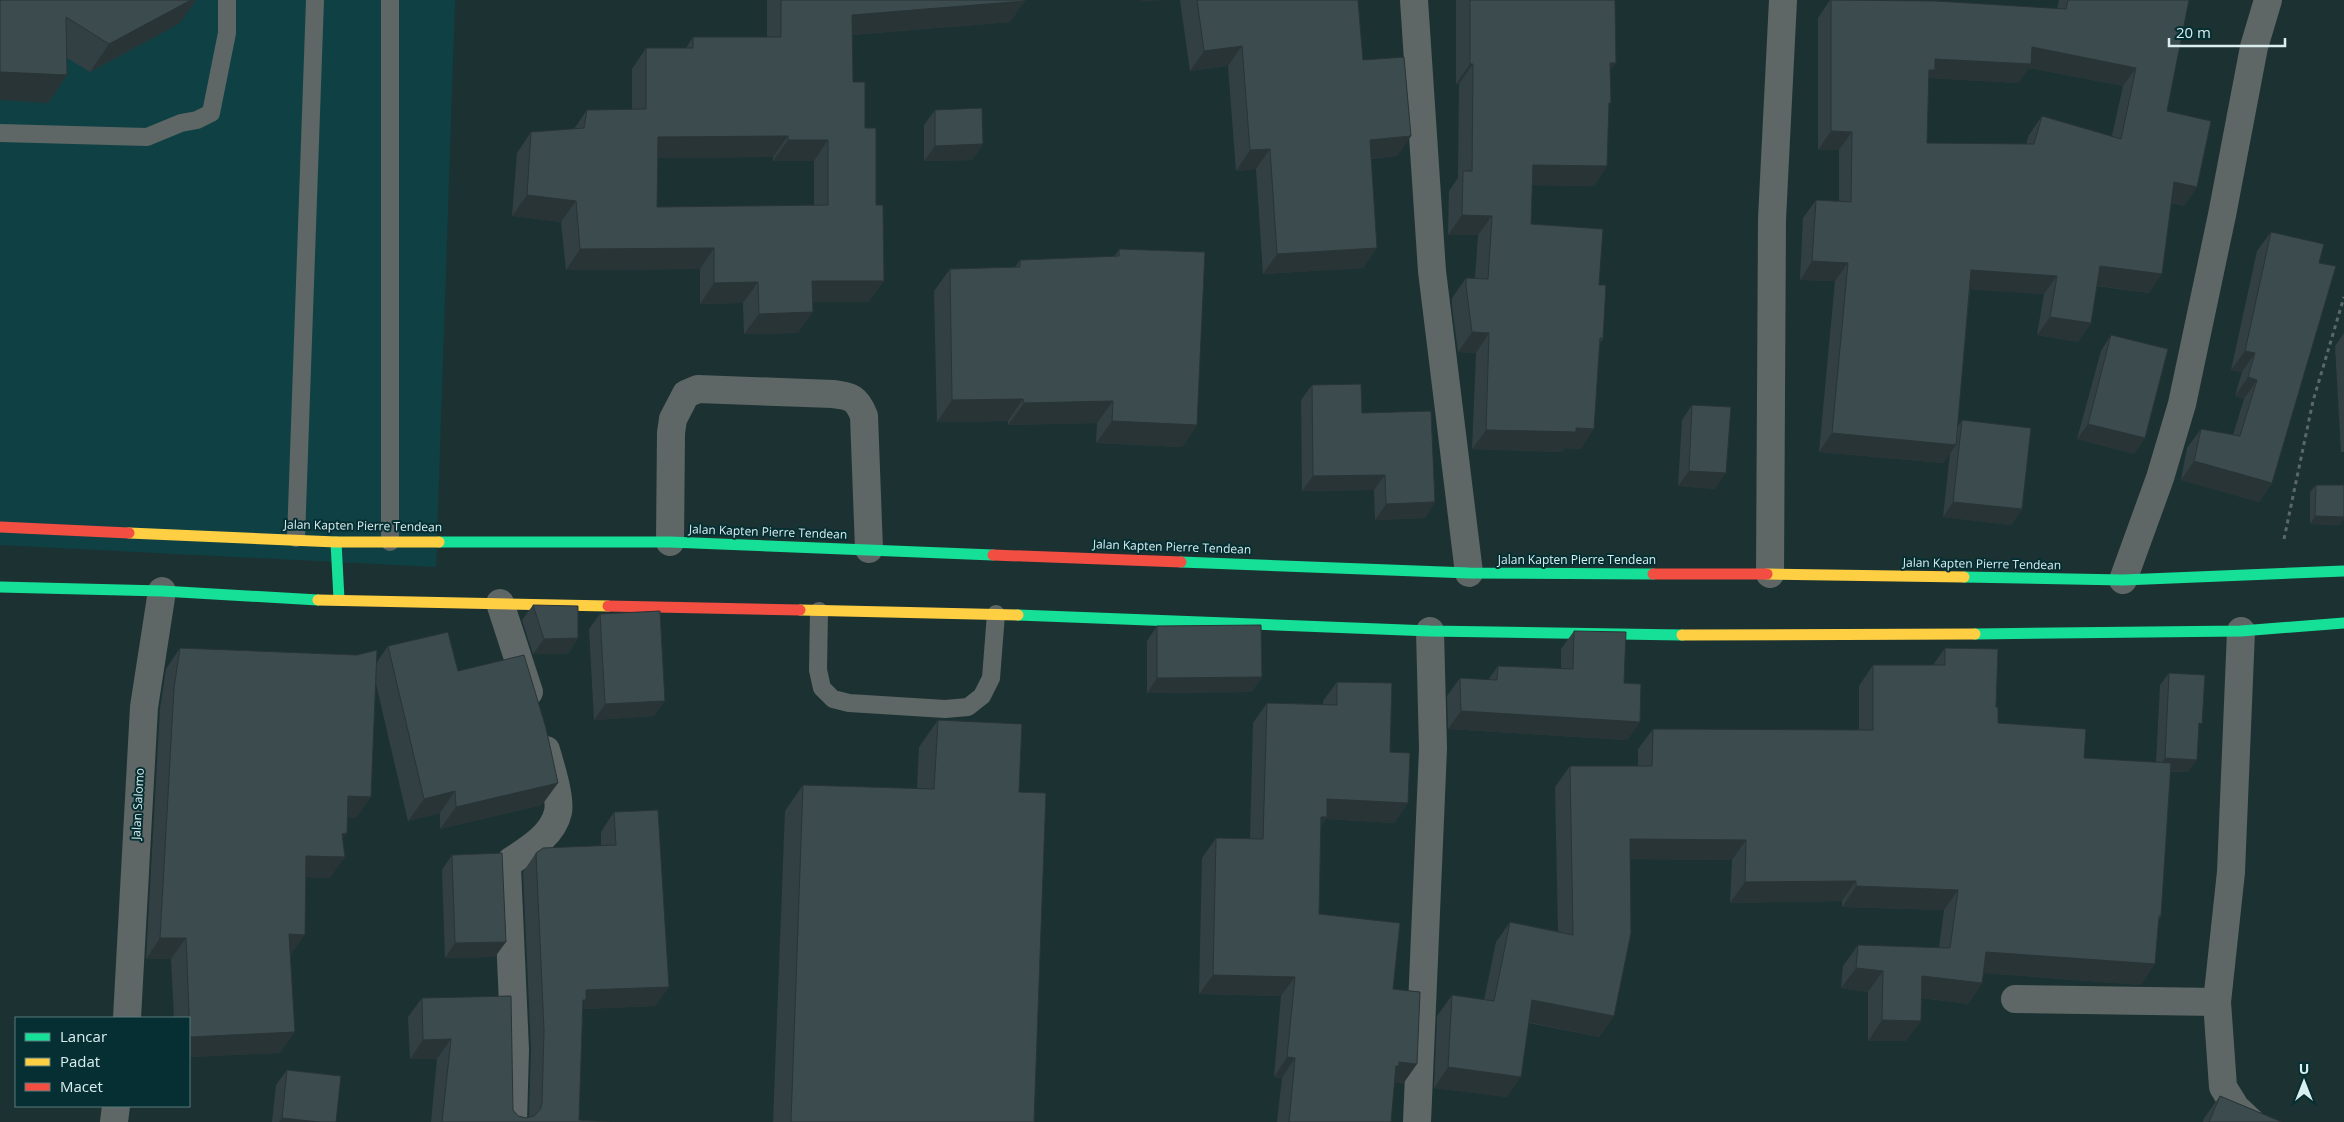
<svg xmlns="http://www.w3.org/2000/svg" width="2344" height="1122" font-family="'Open Sans',sans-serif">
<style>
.built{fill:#0f4144}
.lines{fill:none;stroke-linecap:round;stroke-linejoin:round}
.path{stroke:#5c6867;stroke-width:3;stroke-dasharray:4 4;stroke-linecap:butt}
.lane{stroke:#5e6765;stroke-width:18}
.street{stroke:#5e6765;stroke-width:28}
.fast{stroke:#16e098;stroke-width:11}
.slow{stroke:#ffcf43;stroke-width:11}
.jam{stroke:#f24e42;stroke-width:11}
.wall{fill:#334043;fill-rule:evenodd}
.shaded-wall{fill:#293437}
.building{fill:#3b4b4e;stroke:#293437;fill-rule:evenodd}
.labels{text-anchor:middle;stroke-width:4;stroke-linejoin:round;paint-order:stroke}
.street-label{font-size:12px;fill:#daeef0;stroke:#052f32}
</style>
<rect width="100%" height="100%" fill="#1c3232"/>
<polygon class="built" points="0,0 455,0 436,567 0,545"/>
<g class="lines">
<polyline class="path" points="2284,539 2313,401 2344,297"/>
<g class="lane">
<polyline points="0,133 147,137 181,123 197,120 211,113 227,33 227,0"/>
<polyline points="296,538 315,0"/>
<polyline points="390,542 390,0"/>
<polyline points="819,611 818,670 822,688 833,699 849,703 945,709 968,707 982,696 991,678 996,614"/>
</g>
<g class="street">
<polyline points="1414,0 1432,271 1469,573"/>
<path d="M670,542L671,433L673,419L686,394L698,389L833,394C851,396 857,398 864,416L869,549"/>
<polyline points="1770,574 1772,219 1783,0"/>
<polyline points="2123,580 2160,478 2182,404 2222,215 2254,47 2268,0"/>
<polyline points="500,603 529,692"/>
<polyline points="2241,631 2231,872 2217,1002 2223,1087 2236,1108 2251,1122"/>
<polyline points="2015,999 2217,1002"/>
<polyline points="127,1018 144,707 162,591"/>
<polyline points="114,1122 116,1106"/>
<path d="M513,1122L515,1050L507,867L511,861C529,849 553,835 558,812C561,798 550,764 546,750"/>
<polyline points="1417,1122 1433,749 1430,631"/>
</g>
<g class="fast">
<polyline points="336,542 339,599"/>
<polyline points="439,542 670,542 993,555"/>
<polyline points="1181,562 1469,573 1653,574"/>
<polyline points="1964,577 2123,580 2344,571"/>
<polyline points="0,587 162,591 318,600"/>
<polyline points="1018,615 1430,631 1682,635"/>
<polyline points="1975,634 2241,631 2344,623"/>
</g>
<g class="slow">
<polyline points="129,533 336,542 439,542"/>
<polyline points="1767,574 1964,577"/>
<polyline points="318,600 608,606"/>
<polyline points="800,610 1018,615"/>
<polyline points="1682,635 1975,634"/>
</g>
<g class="jam">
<polyline points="0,527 129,533"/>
<polyline points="993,555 1181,562"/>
<polyline points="1653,574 1767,574"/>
<polyline points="608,606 800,610"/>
</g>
</g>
<g class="wall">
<polygon points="0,0 180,23 90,72 67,58 67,75 48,103"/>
<path d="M767,0H1025L1010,22L852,35L853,82L865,128L869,302H813L798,333L744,334L743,303L700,304V269L566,270L561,222L512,216L517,153L531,132L574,129L587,110H632V69L646,48H686L693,37H767ZM773,157V161H814V205L657,207L658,158Z"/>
<polygon points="1180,0 1358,0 1363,60 1411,136 1397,156 1371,159 1377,248 1363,268 1263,274 1256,169 1236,171 1228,66 1190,71"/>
<polygon points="1456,0 1615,0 1616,63 1610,70 1607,166 1594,186 1532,185 1531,224 1599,285 1603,339 1600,343 1581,449 1565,448 1562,452 1472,449 1476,353 1458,352 1452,306 1452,298 1466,278 1475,278 1478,235 1448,235 1449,191 1458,178 1459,84 1456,84"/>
<path d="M1830,0H1891L2057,9L2059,0H2189L2167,111L2197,187L2184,206L2171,203L2149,293L2097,286L2091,323L2078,342L2037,335L2044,294L1970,289L1957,428L1962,420L2022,509L2011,525L1943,517L1950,453L1943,463L1819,452L1835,281L1800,280L1803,218L1816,200L1839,201V150H1818V18ZM2029,68L2123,86L2112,136L2042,116L2029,135L2026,144L1927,143L1928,80L1929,78L2018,83Z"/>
<polygon points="935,110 983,144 972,160 924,161 924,125"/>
<polygon points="2271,232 2272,483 2259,502 2181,480 2187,448 2201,429 2233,435 2244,399 2235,396 2242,372 2231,370 2257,251"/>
<polygon points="1119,249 1197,425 1182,447 1096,443 1097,423 1008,425 1008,421 937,422 934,291 950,269 1015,267 1020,260 1114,257"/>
<polygon points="2344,333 2344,452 2341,452 2335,346"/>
<polygon points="2111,335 2145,438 2134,454 2077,439 2101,351"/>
<polygon points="1312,385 1362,413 1435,502 1425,518 1375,520 1374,490 1302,491 1301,400"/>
<polygon points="1692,405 1715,489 1678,486 1682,420"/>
<polygon points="2316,485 2344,485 2344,518 2340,525 2310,524 2310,492"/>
<polygon points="533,605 578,638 568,654 533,654 522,620"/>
<polygon points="600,614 654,716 594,720 589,629"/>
<polygon points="1157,626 1262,677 1251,692 1147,693 1147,641"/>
<polygon points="1574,631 1624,683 1640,722 1627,740 1448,729 1447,696 1460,678 1488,680 1498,666 1561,668 1561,649"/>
<polygon points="388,646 458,671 542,805 440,829 440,813 408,821 376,684 356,818 347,817 342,839 330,878 306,877 290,956 280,1053 189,1057 189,1018 174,1018 171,959 146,959 160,709 166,669 180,648 377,662"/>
<polygon points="1945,648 1996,707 1998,723 2084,758 2156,763 2160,685 2169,673 2199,728 2188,772 2170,772 2161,916 2159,920 2141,985 1984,973 1982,983 1968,1004 1921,998 1906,1041 1868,1041 1868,992 1841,988 1843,966 1858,945 1939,948 1944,910 1842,907 1842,901 1730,903 1732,860 1630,859 1614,1016 1599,1037 1529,1023 1507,1097 1434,1088 1437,1016 1452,995 1484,1000 1496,942 1510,922 1558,931 1555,787 1570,766 1638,766 1638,749 1653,729 1859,730 1859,686 1873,665 1933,665"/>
<polygon points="1337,682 1390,752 1408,803 1394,823 1326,819 1321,826 1319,914 1393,989 1403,1084 1394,1082 1391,1122 1277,1122 1282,1078 1274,1077 1281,996 1199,994 1202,858 1216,838 1250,839 1253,723 1267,703 1323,704 1323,701"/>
<polygon points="938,720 1019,792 1034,1122 773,1122 785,811 803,785 917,789 919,747"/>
<polygon points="614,812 669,987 655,1006 583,1009 579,1120 609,1122 431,1122 437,1059 410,1059 408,1017 422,998 518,1116 526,1118 529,1117 531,1049 523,872 536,853 601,846 601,832"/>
<polygon points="452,855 495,957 445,958 442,870"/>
<polygon points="287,1070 336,1122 272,1122 276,1085"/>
<polygon points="2220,1096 2282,1122 2203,1122 2204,1118"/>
</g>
<g class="shaded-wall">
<polygon points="191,0 196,0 180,23 90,72 109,44"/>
<polygon points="1142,0 1161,0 1140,2"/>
<polygon points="1025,1 1010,22 837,36 852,15"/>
<polygon points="1242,46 1228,66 1190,71 1204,51"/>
<polygon points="2032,47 2136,68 2123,86 2029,68 2018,83 1929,78 1922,89 1916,89 1935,59"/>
<polygon points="1610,63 1616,63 1602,82"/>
<polygon points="1470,64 1473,64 1459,84 1456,84"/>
<polygon points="0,72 67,75 48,103 0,100"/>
<polygon points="1831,131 1852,132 1839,150 1818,150"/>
<polygon points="788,136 773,157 644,158 658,137"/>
<polygon points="1411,136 1397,156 1355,160 1370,140"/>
<polygon points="788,140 828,140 814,161 773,161"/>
<polygon points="983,144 972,160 924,161 935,146"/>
<polygon points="1270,149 1256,169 1236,171 1250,150"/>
<polygon points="1533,165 1607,166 1594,186 1519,185"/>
<polygon points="2174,182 2197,187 2184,206 2161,201"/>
<polygon points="527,195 576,201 561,222 512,216"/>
<polygon points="1462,215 1492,216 1478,235 1448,235"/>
<polygon points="714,248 700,269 566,270 580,249"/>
<polygon points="1377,248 1363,268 1263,274 1277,254"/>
<polygon points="1812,261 1848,263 1835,281 1800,280"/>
<polygon points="2100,266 2162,274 2149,293 2087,284"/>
<polygon points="1971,270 2057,276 2044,294 1958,289"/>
<polygon points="812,281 884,281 869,302 797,302"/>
<polygon points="758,282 743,303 700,304 714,283"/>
<polygon points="813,312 798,333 744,334 759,314"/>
<polygon points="2050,317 2091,323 2078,342 2037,335"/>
<polygon points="1472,332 1489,333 1476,353 1458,352"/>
<polygon points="2245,351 2255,353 2242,372 2231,370"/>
<polygon points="2248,377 2257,380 2244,399 2235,396"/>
<polygon points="1023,399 1008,421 937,422 952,400"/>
<polygon points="1113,401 1097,423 1008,425 1024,403"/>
<polygon points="1112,421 1197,425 1182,447 1096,443"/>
<polygon points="2088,424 2145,438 2134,454 2077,439"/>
<polygon points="1576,428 1594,429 1581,449 1565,448 1562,452 1472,449 1486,430"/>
<polygon points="1832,433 1956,445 1943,463 1819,452"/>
<polygon points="2194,461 2272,483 2259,502 2181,480"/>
<polygon points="1689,471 1726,473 1715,489 1678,486"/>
<polygon points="1385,475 1374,490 1302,491 1313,476"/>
<polygon points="1435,502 1425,518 1375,520 1386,504"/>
<polygon points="1953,502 2022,509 2011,525 1943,517"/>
<polygon points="2315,516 2344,517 2344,518 2340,525 2310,524"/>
<polygon points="578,638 568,654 533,654 544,639"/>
<polygon points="1262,677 1251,692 1147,693 1157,678"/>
<polygon points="665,701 654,716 594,720 605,704"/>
<polygon points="1461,711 1640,722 1627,740 1448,729"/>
<polygon points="2165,758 2197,760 2188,772 2156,771"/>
<polygon points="558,783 542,805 440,829 456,807"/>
<polygon points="455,791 440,813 408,821 424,799"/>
<polygon points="348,796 371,797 356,818 333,817"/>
<polygon points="1327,799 1408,803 1394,823 1326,819 1313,837"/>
<polygon points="347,833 332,854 342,834"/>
<polygon points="1630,839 1746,840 1732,860 1615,859"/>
<polygon points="306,856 345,857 330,878 292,876"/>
<polygon points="1856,881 1842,901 1730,903 1745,882"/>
<polygon points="1856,886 1958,890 1944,910 1842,907"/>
<polygon points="289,934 305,935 290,956"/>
<polygon points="160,938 186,938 171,959 146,959"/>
<polygon points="506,942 495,957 445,958 455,943"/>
<polygon points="1986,952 2155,964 2141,985 1972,972"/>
<polygon points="1856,968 1883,971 1868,992 1841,988"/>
<polygon points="1213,975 1295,977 1281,996 1199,994"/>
<polygon points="1922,976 1982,983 1968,1004 1907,996"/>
<polygon points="669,987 655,1006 580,1009 586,990"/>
<polygon points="1532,1000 1614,1016 1599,1037 1518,1020"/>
<polygon points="1882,1020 1921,1021 1906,1041 1868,1041"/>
<polygon points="295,1032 280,1053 189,1057 189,1040 190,1037"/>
<polygon points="451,1039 437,1059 410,1059 423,1040"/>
<polygon points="1287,1057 1295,1058 1282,1078 1274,1077"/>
<polygon points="1399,1062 1417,1064 1403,1084 1388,1081 1382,1086"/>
<polygon points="1448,1067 1521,1077 1507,1097 1434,1088"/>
<polygon points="282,1118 319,1122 279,1122"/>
</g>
<g class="building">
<polygon points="0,0 191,0 109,44 66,17 67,75 0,72"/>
<path d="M781,0H1025V1L852,15L853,82H865V128H876V205H883L884,281H812L813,312L759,314L758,282L714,283V248L580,249L576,201L527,195L531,132L584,128L587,110L646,109V48H693V37H781ZM788,136V140H828V205L657,207L658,137Z"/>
<polygon points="1197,0 1358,0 1363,60 1404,57 1411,136 1370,140 1377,248 1277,254 1270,149 1250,150 1242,46 1204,51"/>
<polygon points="1470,0 1615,0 1616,63 1610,63 1611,103 1609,103 1607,166 1533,165 1531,224 1603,229 1599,285 1606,285 1603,339 1600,338 1594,429 1576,428 1576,432 1486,430 1489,333 1472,332 1466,286 1466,278 1488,279 1492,216 1462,215 1463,171 1472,171 1473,64 1470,64"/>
<path d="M1831,0L1936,1L2066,9L2068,0H2189L2167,111L2211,121L2197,187L2174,182L2162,274L2100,266L2091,323L2050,317L2057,276L1971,270L1956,445L1832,433L1848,263L1812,261L1816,200L1851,202L1852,132L1831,131ZM2032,47L2136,68L2121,139L2042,116L2034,144L1927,143L1929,70H1935V59L2031,64Z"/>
<polygon points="982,108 983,144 935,146 935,110"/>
<polygon points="2271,232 2324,244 2319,263 2336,266 2272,483 2194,461 2201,429 2240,436 2257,380 2248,377 2255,353 2245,351"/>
<polygon points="1119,249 1205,252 1197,425 1112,421 1113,401 1024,403 1023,399 952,400 950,269 1020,267 1020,260 1119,256"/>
<polygon points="2111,335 2168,349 2145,438 2088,424"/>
<polygon points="1361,384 1362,413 1431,411 1435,502 1386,504 1385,475 1313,476 1312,385"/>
<polygon points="1692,405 1731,407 1726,473 1689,471"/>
<polygon points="1962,420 2031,428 2022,509 1953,502"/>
<polygon points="2316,485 2344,485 2344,517 2315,516"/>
<polygon points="533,605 578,606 578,638 544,639"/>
<polygon points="660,611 665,701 605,704 600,614"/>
<polygon points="1261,625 1262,677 1157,678 1157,626"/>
<polygon points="1574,631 1626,632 1624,683 1641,684 1640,722 1461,711 1460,678 1497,680 1498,666 1573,669"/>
<polygon points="448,632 458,671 524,655 546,728 558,783 456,807 455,791 424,799 388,646"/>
<polygon points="180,648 357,655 377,650 371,797 348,796 347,833 342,834 345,857 306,856 305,935 289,934 295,1032 190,1037 186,938 160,938 174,688"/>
<polygon points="1945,648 1998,649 1996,707 1998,707 1998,723 2086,729 2084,758 2171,763 2161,916 2159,916 2155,964 1986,952 1982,983 1922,976 1921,1021 1882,1020 1883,971 1856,968 1858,945 1950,948 1958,890 1856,886 1856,881 1745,882 1746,840 1630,839 1631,933 1614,1016 1532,1000 1521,1077 1448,1067 1452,995 1494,1001 1510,922 1573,935 1570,766 1652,766 1653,729 1873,730 1873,665 1945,665"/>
<polygon points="2169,673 2205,675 2202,724 2199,723 2197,760 2165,758"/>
<polygon points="1337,682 1392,683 1390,752 1410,753 1408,803 1327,799 1327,817 1321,817 1319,914 1400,923 1393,989 1420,992 1417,1064 1399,1062 1399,1066 1396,1066 1391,1122 1289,1122 1295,1058 1287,1057 1295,977 1213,975 1216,838 1263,839 1267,703 1337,705"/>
<polygon points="938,720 1022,724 1019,792 1046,793 1034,1122 791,1122 803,785 934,789"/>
<polygon points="658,810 669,987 586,990 586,1000 583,1000 579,1120 609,1122 442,1122 451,1039 423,1040 422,998 511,996 513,1110 518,1116 526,1118 534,1116 540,1110 542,1103 544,1030 536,853 543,848 616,845 614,812"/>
<polygon points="502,853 506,942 455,943 452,855"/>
<polygon points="287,1070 341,1076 336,1122 319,1122 282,1118"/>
<polygon points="2220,1096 2282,1122 2209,1122"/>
</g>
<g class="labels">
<g class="street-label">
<text transform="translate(363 526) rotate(1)" y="4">Jalan Kapten Pierre Tendean</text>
<text transform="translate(768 532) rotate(2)" y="4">Jalan Kapten Pierre Tendean</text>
<text transform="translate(1172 547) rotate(2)" y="4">Jalan Kapten Pierre Tendean</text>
<text x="1577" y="564">Jalan Kapten Pierre Tendean</text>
<text transform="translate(1982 564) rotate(1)" y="4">Jalan Kapten Pierre Tendean</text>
<text transform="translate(138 804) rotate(-87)" y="4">Jalan Salomo</text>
</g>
</g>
<rect x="15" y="1017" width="175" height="90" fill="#052f32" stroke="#5a7b7e"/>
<rect x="25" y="1033" width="25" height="8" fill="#16e098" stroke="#5a7b7e"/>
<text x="60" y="1042" font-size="15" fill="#daeef0">Lancar</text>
<rect x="25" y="1058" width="25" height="8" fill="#ffcf43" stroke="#5a7b7e"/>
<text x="60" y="1067" font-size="15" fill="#daeef0">Padat</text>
<rect x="25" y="1083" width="25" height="8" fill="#f24e42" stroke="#5a7b7e"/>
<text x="60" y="1092" font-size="15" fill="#daeef0">Macet</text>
<g transform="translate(2304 1082)" stroke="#052f32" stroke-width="4" paint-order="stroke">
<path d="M0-4L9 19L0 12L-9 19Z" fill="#daeef0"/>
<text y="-8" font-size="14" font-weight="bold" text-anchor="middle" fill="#daeef0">U</text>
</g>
<path d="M2169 38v8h116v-8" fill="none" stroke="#daeef0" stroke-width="2.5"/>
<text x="2176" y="38" font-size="15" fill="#daeef0" stroke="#052f32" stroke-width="4" paint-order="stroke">20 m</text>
</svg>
